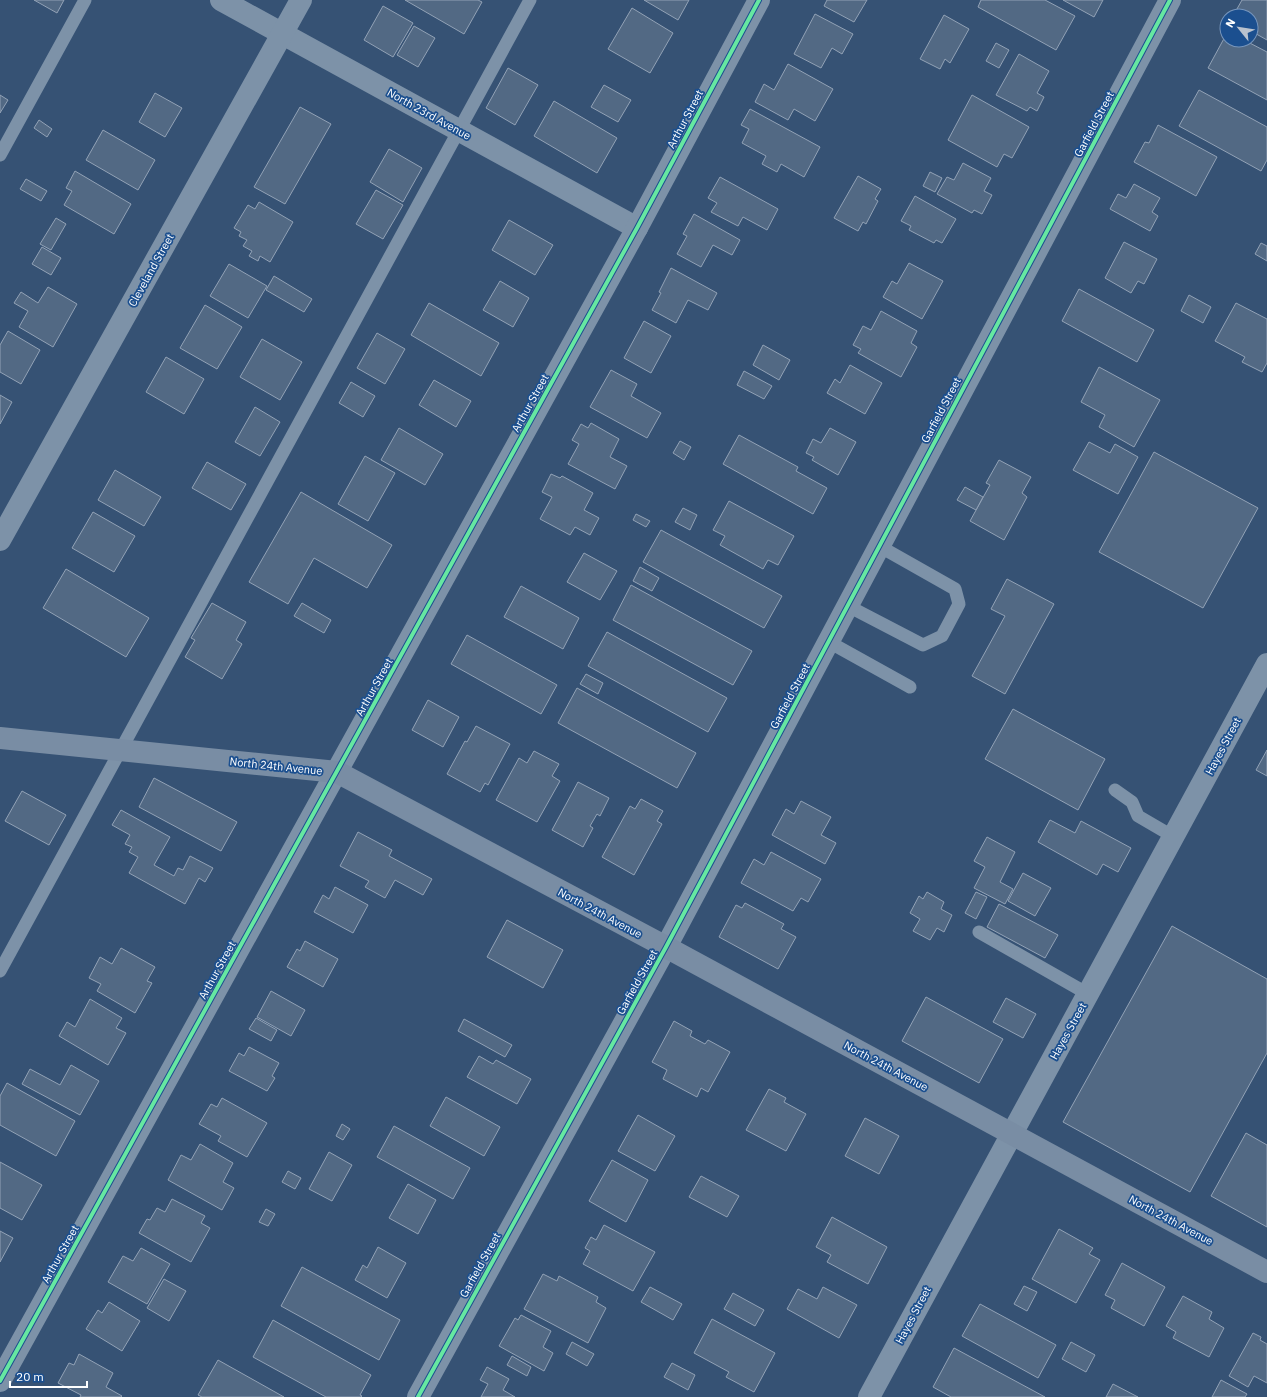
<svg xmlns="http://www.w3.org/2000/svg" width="1267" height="1397" font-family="'IBM Plex Sans',sans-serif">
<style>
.building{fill:#526984;stroke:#92a2b6}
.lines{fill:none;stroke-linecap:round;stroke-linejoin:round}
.lane{stroke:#7d92a8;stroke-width:13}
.street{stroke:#7d92a8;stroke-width:22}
.secondary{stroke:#798da4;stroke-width:22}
.cycleway-casing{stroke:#1b4f8f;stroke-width:6}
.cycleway{stroke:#66e7a1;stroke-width:4}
.labels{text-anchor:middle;stroke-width:3.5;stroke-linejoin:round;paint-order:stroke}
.street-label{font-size:11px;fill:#fff;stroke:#1b4f8f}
</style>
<rect width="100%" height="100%" fill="#365274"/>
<g class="building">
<polygon points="34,0 64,0 57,13"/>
<polygon points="405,0 478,0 482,2 464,34"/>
<polygon points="644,0 689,0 678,20"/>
<polygon points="827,0 867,0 854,22 824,6"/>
<polygon points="981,0 1045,0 1075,16 1056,50 978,7"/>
<polygon points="1063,0 1103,0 1094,17"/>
<polygon points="1242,0 1267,0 1267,40 1251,31 1251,16 1233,16"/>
<polygon points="383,6 413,23 393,57 364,40"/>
<polygon points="632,8 673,33 650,73 608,49"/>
<polygon points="815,14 853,34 842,54 832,48 821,68 794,54"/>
<polygon points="944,15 969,29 950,63 945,59 940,69 920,59"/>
<polygon points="414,26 435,38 418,67 397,55"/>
<polygon points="1227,33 1227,40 1244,40 1267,52 1267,100 1208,68"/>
<polygon points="996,43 1009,50 999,68 986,61"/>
<polygon points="1019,54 1049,71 1037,93 1044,97 1037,111 1030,107 1027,111 996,95"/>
<polygon points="788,64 833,89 815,121 794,109 788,120 755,102 764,84 774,90"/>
<polygon points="508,68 538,85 515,125 486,108"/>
<polygon points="604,85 631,100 618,122 591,107"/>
<polygon points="1199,90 1267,127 1267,160 1261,171 1179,126"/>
<polygon points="155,93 182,108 165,137 139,122"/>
<polygon points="0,95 8,100 0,113"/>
<polygon points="972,95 1029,127 1012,158 1004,154 997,167 948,140"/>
<polygon points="554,101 617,138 597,173 534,136"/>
<polygon points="300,107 331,124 285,204 254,187"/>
<polygon points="750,109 820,147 804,177 781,164 777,172 762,164 766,156 742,143 749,129 741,125"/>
<polygon points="39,120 52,129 47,137 34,128"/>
<polygon points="1158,125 1217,157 1196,196 1134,162 1145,142 1149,143"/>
<polygon points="103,130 155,160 138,190 86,160"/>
<polygon points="389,149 422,168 403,202 370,182"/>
<polygon points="963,163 991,178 984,191 992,195 982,214 974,210 972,213 937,194 947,177 954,180"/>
<polygon points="75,171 131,204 114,234 64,205 72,191 66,188"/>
<polygon points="930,172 942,178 935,192 923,186"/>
<polygon points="858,176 881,189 875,199 878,201 866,224 863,222 858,231 834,218"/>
<polygon points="720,177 778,209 767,230 743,217 738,226 711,212 717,203 708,198"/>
<polygon points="26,179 47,191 41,201 20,189"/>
<polygon points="1134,184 1160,198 1152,212 1158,216 1150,231 1110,209 1118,194 1126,198"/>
<polygon points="376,190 403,205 383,239 356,224"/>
<polygon points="915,196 956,219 942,243 936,240 934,243 909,230 911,226 901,221"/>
<polygon points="259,202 293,222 270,262 260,256 258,261 249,256 252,251 243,246 247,240 239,236 241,232 234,228 248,205 255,209"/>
<polygon points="694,214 740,240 732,255 713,245 701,267 677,254 687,236 683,234"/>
<polygon points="56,218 66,224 51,250 40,244"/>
<polygon points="509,220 553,245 535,275 492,250"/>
<polygon points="1124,242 1157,259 1144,284 1138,281 1131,293 1105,278"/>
<polygon points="1261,243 1267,246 1267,261 1255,254"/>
<polygon points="42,247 61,258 51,275 32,264"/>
<polygon points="909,263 943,281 922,319 883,297 892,281 897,284"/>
<polygon points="229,264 267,286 248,318 210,296"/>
<polygon points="671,268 717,293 708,310 688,300 676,323 652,310 661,293 659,292"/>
<polygon points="274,276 312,299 304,312 266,290"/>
<polygon points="500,281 529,298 513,327 483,310"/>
<polygon points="48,287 77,304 53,347 19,327 28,311 14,303 21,292 38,303"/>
<polygon points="1079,289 1154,330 1137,362 1062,321"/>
<polygon points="1189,295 1211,307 1203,323 1181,311"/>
<polygon points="429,303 499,343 481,376 411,335"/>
<polygon points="1236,303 1267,319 1267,363 1262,372 1242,362 1245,357 1215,341"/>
<polygon points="205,305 242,327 217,369 180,348"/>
<polygon points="881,311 917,331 911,343 917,347 901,377 858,353 861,349 853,345 863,326 871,330"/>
<polygon points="644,321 671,336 651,373 624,358"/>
<polygon points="8,331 40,350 21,384 0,372 0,345"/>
<polygon points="377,333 405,349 385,384 357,368"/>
<polygon points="262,339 302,362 280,400 240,377"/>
<polygon points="763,345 790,360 779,380 753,365"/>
<polygon points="166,357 204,379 184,414 146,392"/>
<polygon points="850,365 882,383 865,414 827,393 835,379 840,383"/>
<polygon points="1099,367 1160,400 1134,447 1099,427 1105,415 1081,402"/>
<polygon points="611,370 637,384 631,396 661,413 647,438 590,407"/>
<polygon points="744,371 772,386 764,399 737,385"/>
<polygon points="434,380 471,401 456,427 419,405"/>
<polygon points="351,382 375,396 363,417 339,403"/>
<polygon points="0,395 12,402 0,424"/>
<polygon points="255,407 280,422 260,456 235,442"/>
<polygon points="591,423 619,439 610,457 627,466 615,489 568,464 579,444 572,440 581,424 588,428"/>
<polygon points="399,428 443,454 425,485 381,460"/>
<polygon points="830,428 856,442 838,475 812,460 814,457 806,453 813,439 821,443"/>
<polygon points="739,435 798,467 796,471 827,488 813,514 723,464"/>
<polygon points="680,441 691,447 684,460 673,453"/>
<polygon points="1089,442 1110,453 1115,444 1138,457 1118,494 1073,470"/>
<polygon points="1154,452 1258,508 1203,608 1099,552"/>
<polygon points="365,456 395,473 368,521 338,504"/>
<polygon points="999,460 1031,477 1022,493 1027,497 1004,540 970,521 990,485 986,483"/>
<polygon points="207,462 246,484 231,510 192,488"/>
<polygon points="115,470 161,497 144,526 98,500"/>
<polygon points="551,474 560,478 562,476 593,493 584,510 599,518 590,535 575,527 570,535 540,519 552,497 542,492"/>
<polygon points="965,487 983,497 976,510 957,500"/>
<polygon points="301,492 392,545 367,588 314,558 288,604 249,582"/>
<polygon points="729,501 794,536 778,565 768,560 763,569 720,545 725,536 713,530"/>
<polygon points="683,508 697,515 690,530 675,522"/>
<polygon points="93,512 135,536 114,572 72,548"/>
<polygon points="636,514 650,521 646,527 633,520"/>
<polygon points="661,530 782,596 764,628 643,562"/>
<polygon points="584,553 617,571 600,600 567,582"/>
<polygon points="640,567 659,578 652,591 633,581"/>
<polygon points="66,569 149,618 126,657 43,608"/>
<polygon points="1007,579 1054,604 1005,694 972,676 1005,616 991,609"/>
<polygon points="631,585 752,651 733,685 613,620"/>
<polygon points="521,586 579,618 563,649 504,617"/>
<polygon points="212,603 246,622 236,640 242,644 222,679 185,657 195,640 191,638"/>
<polygon points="302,603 331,620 324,633 294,616"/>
<polygon points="607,632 727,698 708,732 588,666"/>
<polygon points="467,635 557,685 541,714 451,664"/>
<polygon points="586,674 603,683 598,694 580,684"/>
<polygon points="577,688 696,753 677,788 558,723"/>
<polygon points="428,700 459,717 443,747 412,730"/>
<polygon points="1013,709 1105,759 1078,810 985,759"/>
<polygon points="476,726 510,744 488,785 485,783 480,792 447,774 465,741 467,742"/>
<polygon points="1267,750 1267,776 1256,770"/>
<polygon points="534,751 559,764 552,776 560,781 537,822 496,800 519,758 527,763"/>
<polygon points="154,778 237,822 221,851 139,807"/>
<polygon points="578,782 609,798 600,816 597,814 590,826 593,828 583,847 552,830"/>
<polygon points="22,791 66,815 49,845 5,821"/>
<polygon points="641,799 663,811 657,821 662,824 634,875 602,857 630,806 635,809"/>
<polygon points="801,801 831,817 821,835 836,843 825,864 772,835 786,809 794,814"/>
<polygon points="121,810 170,837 154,865 174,876 178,868 183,870 190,856 213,868 205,882 199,878 185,904 129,873 138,857 129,852 132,847 125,844 130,835 112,825"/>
<polygon points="1050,820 1075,833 1081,821 1131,848 1118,872 1103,864 1097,875 1038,842"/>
<polygon points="358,832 392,850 389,856 432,879 423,895 395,880 385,898 365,887 369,881 340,866"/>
<polygon points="987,837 1015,852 1000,882 1013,889 1005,904 974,888 985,867 974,861"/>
<polygon points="771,852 821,879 808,902 801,898 793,911 741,883 754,859 764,865"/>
<polygon points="1023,873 1051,888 1035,916 1008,901"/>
<polygon points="335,887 368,905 353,933 314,912 323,895 329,899"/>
<polygon points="927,892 944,902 941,909 952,915 944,932 937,928 930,940 913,931 920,919 910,913 919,896 923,899"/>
<polygon points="976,892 987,897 976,919 965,913"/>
<polygon points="745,903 784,924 781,929 796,937 778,969 719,937 736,905 742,908"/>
<polygon points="999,904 1058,935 1045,958 987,927"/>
<polygon points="507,920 563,950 543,988 487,957"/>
<polygon points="1172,926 1267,979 1267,1053 1190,1192 1063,1122"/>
<polygon points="305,941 338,959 323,987 287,967 297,949 300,951"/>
<polygon points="121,948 155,967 147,981 152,983 135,1013 97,991 101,984 89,978 100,957 112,964"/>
<polygon points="271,991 305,1010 291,1036 257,1017"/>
<polygon points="926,997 1003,1039 979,1083 902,1041"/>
<polygon points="1006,998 1036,1014 1023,1038 993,1022"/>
<polygon points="90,999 122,1018 116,1028 126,1033 108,1065 59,1036 67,1022 75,1027"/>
<polygon points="256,1018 277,1030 271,1041 249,1029"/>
<polygon points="464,1019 512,1045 505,1057 458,1031"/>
<polygon points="674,1021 692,1031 690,1036 705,1044 708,1040 730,1052 708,1092 701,1088 697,1097 663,1079 667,1070 652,1062"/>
<polygon points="249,1047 279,1063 272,1076 275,1078 267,1091 229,1071 239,1053 244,1056"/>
<polygon points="479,1056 493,1064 496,1060 531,1079 517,1104 467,1077"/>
<polygon points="71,1065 99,1081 80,1115 22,1084 30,1069 60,1085"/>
<polygon points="7,1083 75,1121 56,1156 0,1125 0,1096"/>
<polygon points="769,1089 786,1098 784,1102 806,1114 786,1151 746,1130"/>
<polygon points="446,1097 500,1127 484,1156 430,1126"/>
<polygon points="222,1098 267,1123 247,1157 218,1141 221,1136 199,1124 211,1104 217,1107"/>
<polygon points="638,1115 675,1136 655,1171 618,1151"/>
<polygon points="865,1118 899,1136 879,1174 845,1156"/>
<polygon points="342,1124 350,1129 343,1140 336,1136"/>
<polygon points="394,1126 470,1168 453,1199 377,1157"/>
<polygon points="1246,1133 1267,1145 1267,1227 1211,1196"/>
<polygon points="200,1144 233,1163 223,1182 234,1188 222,1210 168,1180 181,1155 191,1160"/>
<polygon points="329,1152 352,1165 332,1201 309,1189"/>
<polygon points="612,1160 648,1180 626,1222 589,1201"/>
<polygon points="0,1162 42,1185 22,1220 0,1208"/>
<polygon points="288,1171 301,1178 295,1189 282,1182"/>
<polygon points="701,1176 739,1196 727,1217 689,1197"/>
<polygon points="408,1184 436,1200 418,1234 389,1218"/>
<polygon points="172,1199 205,1216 201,1223 210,1228 191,1262 139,1233 147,1219 150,1220 157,1208 165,1212"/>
<polygon points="266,1209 275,1214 268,1226 259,1222"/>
<polygon points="832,1217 887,1247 868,1284 827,1262 831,1255 816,1247"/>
<polygon points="604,1225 655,1252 633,1291 583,1264 590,1251 585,1248 591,1237 596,1240"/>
<polygon points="1059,1229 1093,1248 1089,1254 1100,1260 1076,1303 1032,1279"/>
<polygon points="0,1231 13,1238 0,1262"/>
<polygon points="378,1247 406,1263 387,1298 355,1280 363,1265 367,1268"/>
<polygon points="141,1248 170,1264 147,1304 108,1282 123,1256 133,1261"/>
<polygon points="1122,1263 1165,1287 1144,1326 1111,1308 1115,1300 1105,1295"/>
<polygon points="302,1267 400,1320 379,1360 281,1306"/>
<polygon points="543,1274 557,1281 559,1276 598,1297 596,1302 606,1308 588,1343 524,1309"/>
<polygon points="164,1279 186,1291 169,1321 147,1308"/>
<polygon points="1024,1286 1037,1292 1027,1311 1014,1304"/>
<polygon points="650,1287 682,1304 673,1320 641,1302"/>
<polygon points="823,1287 857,1305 839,1338 787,1309 798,1289 817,1299"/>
<polygon points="733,1293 764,1310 755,1326 724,1309"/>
<polygon points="1183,1296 1212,1312 1209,1319 1224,1328 1209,1357 1173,1338 1176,1332 1166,1326"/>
<polygon points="109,1302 140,1321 122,1351 86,1329 98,1310 102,1313"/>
<polygon points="980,1304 1056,1345 1038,1378 962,1336"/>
<polygon points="521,1315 551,1331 543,1347 553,1353 544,1371 499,1346 515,1318 518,1320"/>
<polygon points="712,1319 775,1353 754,1392 726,1377 729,1372 694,1353"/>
<polygon points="273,1320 371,1375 360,1395 362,1396 361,1397 326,1397 253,1357"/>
<polygon points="1253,1333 1261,1337 1260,1340 1267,1344 1267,1383 1254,1376 1248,1387 1229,1376"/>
<polygon points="572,1342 594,1354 587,1366 566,1354"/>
<polygon points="1071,1342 1095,1355 1086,1372 1062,1359"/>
<polygon points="954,1348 1045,1397 951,1397 933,1387"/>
<polygon points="79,1354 113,1373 106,1387 122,1396 121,1397 80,1397 81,1395 58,1383 69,1363 74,1365"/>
<polygon points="512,1356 531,1367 527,1376 507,1365"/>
<polygon points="218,1360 284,1397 202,1397 198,1395"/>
<polygon points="672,1363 695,1375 688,1390 664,1377"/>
<polygon points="487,1367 509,1379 503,1390 515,1397 481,1397 488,1384 480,1380"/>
<polygon points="1221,1380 1247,1394 1245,1397 1212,1397"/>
<polygon points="1113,1384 1138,1397 1106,1397"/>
</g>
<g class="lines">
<g class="lane">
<polyline points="0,155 85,0"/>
<polyline points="848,606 923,645 942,636 959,604 955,589 879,546"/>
<polyline points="829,642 910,687"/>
<polyline points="1115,790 1132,802 1138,816 1174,837"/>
<polyline points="979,932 1088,994"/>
<polyline points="0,971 530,0"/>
</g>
<g class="street">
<polyline points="221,0 637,228"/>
<polyline points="0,540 301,0"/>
<polyline points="0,1381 637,228 759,0"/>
<polyline points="418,1397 666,947 1170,0"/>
<polyline points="869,1397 1267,664"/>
</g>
<polyline class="secondary" points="0,738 337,772 666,947 1267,1272"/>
<defs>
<g id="cycleway">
<polyline points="0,1381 637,228 759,0"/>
<polyline points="418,1397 666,947 1170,0"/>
</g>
</defs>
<use href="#cycleway" class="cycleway-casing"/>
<use href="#cycleway" class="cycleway"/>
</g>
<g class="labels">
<g class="street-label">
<text transform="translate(429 114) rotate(29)" y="4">North 23rd Avenue</text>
<text transform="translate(685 119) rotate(-62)" y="4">Arthur Street</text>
<text transform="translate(1094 124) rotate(-62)" y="4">Garfield Street</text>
<text transform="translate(151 270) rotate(-61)" y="4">Cleveland Street</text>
<text transform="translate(530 403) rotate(-61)" y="4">Arthur Street</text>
<text transform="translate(941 410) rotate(-62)" y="4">Garfield Street</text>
<text transform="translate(374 687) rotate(-61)" y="4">Arthur Street</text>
<text transform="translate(790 696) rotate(-62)" y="4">Garfield Street</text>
<text transform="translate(1223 746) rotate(-62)" y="4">Hayes Street</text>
<text transform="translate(276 766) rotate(6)" y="4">North 24th Avenue</text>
<text transform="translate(600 913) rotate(28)" y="4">North 24th Avenue</text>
<text transform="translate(217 970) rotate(-61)" y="4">Arthur Street</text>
<text transform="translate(637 982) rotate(-61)" y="4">Garfield Street</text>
<text transform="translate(1068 1031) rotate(-61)" y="4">Hayes Street</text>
<text transform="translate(886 1066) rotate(28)" y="4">North 24th Avenue</text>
<text transform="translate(1171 1220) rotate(28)" y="4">North 24th Avenue</text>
<text transform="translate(60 1254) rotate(-61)" y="4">Arthur Street</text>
<text transform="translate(480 1265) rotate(-61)" y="4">Garfield Street</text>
<text transform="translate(913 1315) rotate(-62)" y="4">Hayes Street</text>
</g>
</g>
<g transform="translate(1239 28) rotate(300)"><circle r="19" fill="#1b4f8f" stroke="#7695bc"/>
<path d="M0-3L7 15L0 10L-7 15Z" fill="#b9c2ce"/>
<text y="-6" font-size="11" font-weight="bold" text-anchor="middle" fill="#ffffff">N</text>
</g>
<path d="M10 1381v6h77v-6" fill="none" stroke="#ffffff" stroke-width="2"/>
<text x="16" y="1381" font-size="12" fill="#ffffff" stroke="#1b4f8f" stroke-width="3" paint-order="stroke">20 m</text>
</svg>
